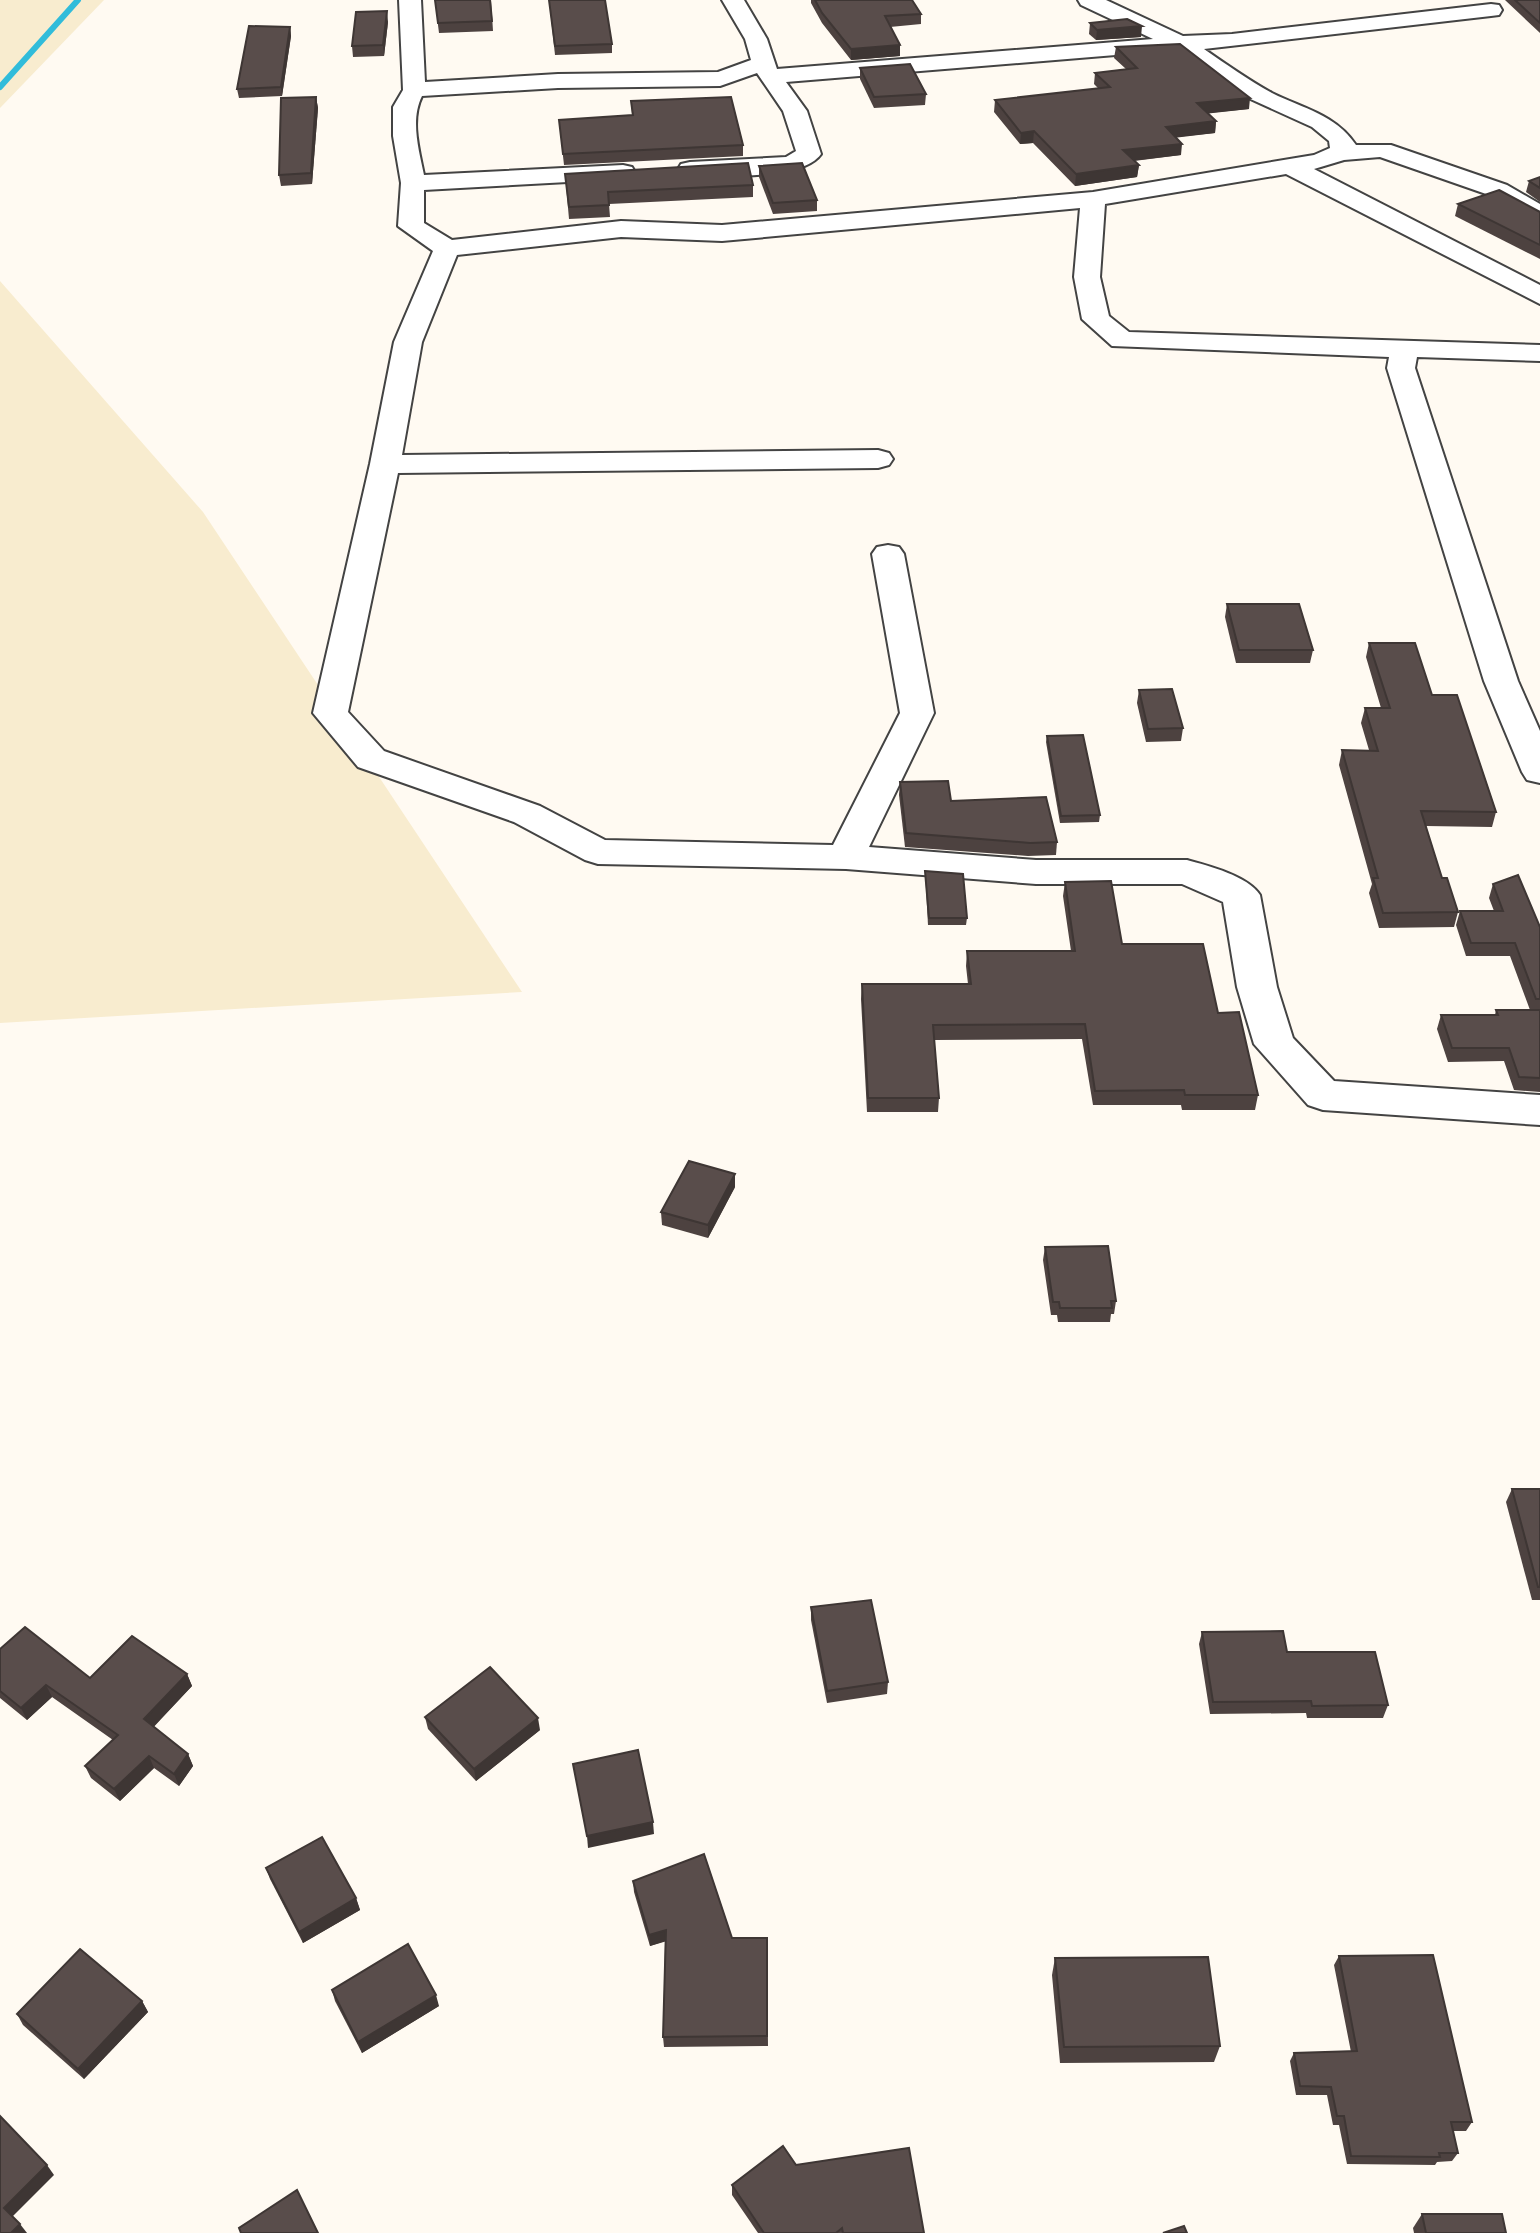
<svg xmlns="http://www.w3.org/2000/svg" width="1540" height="2233" font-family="Spectral,serif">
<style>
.farmland{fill:#f8eccf}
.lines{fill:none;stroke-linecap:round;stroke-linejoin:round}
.stream{stroke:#31bcda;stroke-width:6}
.minor-casing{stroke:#434343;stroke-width:4}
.minor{fill:#fff;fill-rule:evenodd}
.wall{fill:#4d4240}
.shaded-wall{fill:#3e3634}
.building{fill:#594d4b;stroke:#3e3634;stroke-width:2}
</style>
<rect width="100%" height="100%" fill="#fffaf2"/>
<g class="farmland">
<polygon points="0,0 104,0 0,108"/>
<polygon points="0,281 203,512 522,992 0,1023"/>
</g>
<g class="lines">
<polyline class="stream" points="0,87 78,0"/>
<defs>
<path id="minor" d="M399,0H421L425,82L558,74L718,72L751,60L745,39L722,0H744L767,39L777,69L1153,39L1081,5L1078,0H1106L1183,36L1232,34L1491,4L1499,5L1502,10L1499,15L1491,16L1204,49C1226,64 1248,80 1272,93C1304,109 1335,114 1356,145H1391L1507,185L1540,204V223L1489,195L1380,157L1344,160L1314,169L1540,285V304L1286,174L1105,204L1100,277L1109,316L1129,332L1540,345V361L1417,357L1415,368L1518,681L1540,731V783L1527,780L1522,772L1484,681L1387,368L1389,357L1112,346L1082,319L1074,277L1080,208L722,241L621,237L457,255L422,342L402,455L878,450L889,453L893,459L889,465L878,468L398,473L348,712L384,751L540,806L605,840L833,845L900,713L872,554L877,547L888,545L899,547L904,554L934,713L869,847L1036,860H1187C1209,866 1248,876 1260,895L1277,987L1293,1038L1334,1081L1540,1095V1125L1323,1110L1308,1105L1254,1044L1237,987L1223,902L1182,884H1036L846,869L598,864L585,860L514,822L358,767L313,713L370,464L394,342L433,251L398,226L401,183L393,136V107L403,90ZM1176,50L1246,97L1312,127L1329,141L1330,148L1314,155L1093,192L722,225L621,221L452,240L424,223V190L623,179L632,177L635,172L632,167L623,165L424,175C419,150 410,120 422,96L558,88L720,86L757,73L783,111L796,151L786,157L690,162L681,164L678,169L681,174L690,176C722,175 802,181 821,154L807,111L786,82Z"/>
</defs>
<use href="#minor" class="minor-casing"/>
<use href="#minor" class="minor"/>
</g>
<g class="wall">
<polygon points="435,0 491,0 493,31 439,33"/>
<polygon points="549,0 612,44 612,53 555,55"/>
<polygon points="811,0 912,0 921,14 921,24 890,27 900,45 900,56 851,60 822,23 811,3"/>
<polygon points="1505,0 1540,0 1540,33"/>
<polygon points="388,22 384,56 353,57 352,46"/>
<polygon points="1090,23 1141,37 1096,40 1089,34"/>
<polygon points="290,27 291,36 282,96 239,98 237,89"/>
<polygon points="1116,47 1249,109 1208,113 1216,121 1215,133 1176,137 1181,155 1134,161 1139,165 1137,177 1075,186 1033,143 1020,144 994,112 995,100 1099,89 1094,84 1095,73 1126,69 1114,58"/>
<polygon points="860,68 926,94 925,105 874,108 860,79"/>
<polygon points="316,97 318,108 312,184 281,186 279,175"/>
<polygon points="631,101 743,145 743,156 564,165 559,120 632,115"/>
<polygon points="759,166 817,200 817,211 773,214 759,177"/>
<polygon points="565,174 753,185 753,197 609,204 610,217 569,219"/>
<polygon points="1540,177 1540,202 1526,192 1529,181"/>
<polygon points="1458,204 1540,212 1540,259 1455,216"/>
<polygon points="1227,604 1313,650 1310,663 1236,663 1225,617"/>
<polygon points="1369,643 1432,695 1496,812 1492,827 1426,826 1442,878 1458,912 1454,927 1379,928 1369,893 1372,884 1339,765 1342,750 1369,750 1361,723 1365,708 1381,708 1366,657"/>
<polygon points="1139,690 1183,728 1181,741 1146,742 1137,703"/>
<polygon points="1047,736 1100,815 1099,822 1060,823 1046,742"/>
<polygon points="900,782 1057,842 1056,855 1028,856 905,847 899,795"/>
<polygon points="925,871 967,918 966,925 928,925"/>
<polygon points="1065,882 1122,944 1218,1013 1258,1095 1255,1110 1182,1110 1181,1105 1093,1105 1082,1039 934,1040 939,1098 938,1112 867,1112 861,999 862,984 968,984 966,966 967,951 1071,951 1063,896"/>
<polygon points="1493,884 1540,927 1540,1092 1514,1090 1504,1061 1448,1062 1437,1029 1441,1015 1495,1015 1496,1010 1530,1010 1510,956 1466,956 1456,925 1460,911 1494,911 1489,898"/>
<polygon points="735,1187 708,1238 662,1225 661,1212"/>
<polygon points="1045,1247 1116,1301 1114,1314 1111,1314 1110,1322 1058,1322 1057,1315 1051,1315 1043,1260"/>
<polygon points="1512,1489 1540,1489 1540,1600 1532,1600 1506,1502"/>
<polygon points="811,1607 888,1682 887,1694 827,1703 811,1620"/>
<polygon points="1202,1632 1287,1652 1388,1705 1383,1718 1307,1718 1306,1713 1210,1714 1199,1644"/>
<polygon points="0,1649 90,1678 187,1674 192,1686 153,1727 188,1754 193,1766 179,1786 154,1768 120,1801 91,1778 85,1766 113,1740 52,1697 27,1720 0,1698"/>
<polygon points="425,1717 540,1730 476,1781 428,1729"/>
<polygon points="266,1868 356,1898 360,1910 303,1943 270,1879"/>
<polygon points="633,1881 732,1938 767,1938 768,2046 664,2047 663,2037 665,1941 650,1946 634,1892"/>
<polygon points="1339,1956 1472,2122 1466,2131 1453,2131 1458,2153 1452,2161 1437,2162 1435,2165 1347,2164 1339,2125 1333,2125 1327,2095 1296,2095 1290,2061 1294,2053 1351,2052 1334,1965"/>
<polygon points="1055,1958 1220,2046 1214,2062 1060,2063 1052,1975"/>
<polygon points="332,1990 439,2006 362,2053 335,2001"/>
<polygon points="142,2001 148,2012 84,2079 23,2025 17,2014"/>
<polygon points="796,2165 924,2233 758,2233 732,2195 732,2185"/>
<polygon points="1422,2214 1506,2233 1414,2233 1413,2228"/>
</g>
<g class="shaded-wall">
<polygon points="387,11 388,22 384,56 383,45"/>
<polygon points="1142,26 1141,37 1096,40 1097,30"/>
<polygon points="290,27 291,36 282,96 281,87"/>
<polygon points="900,45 900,56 851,60 851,49"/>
<polygon points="316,97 318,108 312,184 311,173"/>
<polygon points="1250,98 1249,109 1195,115 1197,103"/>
<polygon points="1216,121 1215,133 1165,139 1166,127"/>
<polygon points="1034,131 1033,143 1020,144 1021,133"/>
<polygon points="1182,144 1181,155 1122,162 1123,150"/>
<polygon points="1139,165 1137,177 1075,186 1076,174"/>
<polygon points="735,1174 735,1187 708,1238 708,1225"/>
<polygon points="187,1674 192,1686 149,1732 144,1719"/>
<polygon points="46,1685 52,1697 27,1720 21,1708"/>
<polygon points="538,1718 540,1730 476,1781 474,1769"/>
<polygon points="188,1754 193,1766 179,1786 174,1774"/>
<polygon points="149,1756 154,1768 120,1801 114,1789"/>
<polygon points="653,1822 654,1834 588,1848 587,1836"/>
<polygon points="356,1898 360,1910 303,1943 299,1932"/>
<polygon points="666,1930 667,1941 650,1946 649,1935"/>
<polygon points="436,1995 439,2006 362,2053 358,2042"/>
<polygon points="142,2001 148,2012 84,2079 78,2069"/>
<polygon points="47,2165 54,2175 11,2218 4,2208"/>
<polygon points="20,2224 27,2233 11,2233"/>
</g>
<g class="building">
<polygon points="435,0 490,0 492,21 438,23"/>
<polygon points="549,0 605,0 612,44 555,46"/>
<polygon points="815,0 912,0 921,14 885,16 900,45 851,49 822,13"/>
<polygon points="1515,0 1540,0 1540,23"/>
<polygon points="387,11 383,45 352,46 356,12"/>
<polygon points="1127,19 1142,26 1097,30 1090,23"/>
<polygon points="249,26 290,27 281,87 237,89"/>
<polygon points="1180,44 1250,98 1197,103 1216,121 1166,127 1182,144 1123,150 1139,165 1076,174 1034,131 1021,133 995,100 1110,87 1095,73 1137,68 1116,47"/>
<polygon points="910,64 926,94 874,97 860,68"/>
<polygon points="316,97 311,173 279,175 281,98"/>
<polygon points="731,97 743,145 563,154 559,120 633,115 631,101"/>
<polygon points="748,163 753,185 608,192 609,205 569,207 565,174"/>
<polygon points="802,163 817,200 773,203 759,166"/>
<polygon points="1540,177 1540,188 1529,181"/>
<polygon points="1499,190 1540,212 1540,245 1458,204"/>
<polygon points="1227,604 1299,604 1313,650 1239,650"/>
<polygon points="1369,643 1415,643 1432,695 1457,695 1496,812 1421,811 1442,878 1447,878 1458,912 1383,913 1373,878 1378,878 1342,750 1378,751 1365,708 1390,708"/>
<polygon points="1172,689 1183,728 1148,729 1139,690"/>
<polygon points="1083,735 1100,815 1061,816 1047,736"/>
<polygon points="948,781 951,801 1046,797 1057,842 1030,843 906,833 900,782"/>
<polygon points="925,871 963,874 967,918 929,918"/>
<polygon points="1518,875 1540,927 1540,999 1536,999 1515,943 1471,943 1460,911 1503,911 1493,884"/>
<polygon points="1111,881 1122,944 1203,944 1218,1013 1239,1012 1258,1095 1185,1095 1184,1090 1095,1091 1085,1024 933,1025 939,1098 868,1098 862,984 971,984 967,951 1075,951 1065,882"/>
<polygon points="1496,1010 1540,1010 1540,1078 1519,1077 1509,1048 1452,1048 1441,1015 1498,1015"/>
<polygon points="689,1161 735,1174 708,1225 661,1212"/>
<polygon points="1108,1246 1116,1301 1111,1301 1112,1308 1060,1308 1059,1302 1053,1302 1045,1247"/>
<polygon points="1512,1489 1540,1489 1540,1587 1538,1587"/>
<polygon points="871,1600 888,1682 827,1691 811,1607"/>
<polygon points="25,1627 90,1678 132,1636 187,1674 144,1719 188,1754 174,1774 149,1756 114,1789 85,1766 118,1735 46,1685 21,1708 0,1691 0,1649"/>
<polygon points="1283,1631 1287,1652 1375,1652 1388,1705 1312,1706 1311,1701 1213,1702 1202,1632"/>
<polygon points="490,1667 538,1718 474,1769 425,1717"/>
<polygon points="638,1750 653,1822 587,1836 573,1764"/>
<polygon points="322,1837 356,1898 299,1932 266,1868"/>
<polygon points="704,1854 732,1938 767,1938 767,2036 663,2037 666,1930 649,1935 633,1881"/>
<polygon points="408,1944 436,1995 358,2042 332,1990"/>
<polygon points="80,1949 142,2001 78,2069 17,2014"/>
<polygon points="1433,1955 1472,2122 1451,2122 1458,2153 1439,2153 1440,2157 1351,2156 1344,2116 1337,2116 1331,2087 1300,2086 1294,2053 1357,2051 1339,1956"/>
<polygon points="1208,1957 1220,2046 1064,2047 1055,1958"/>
<polygon points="0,2116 47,2165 4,2208 20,2224 11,2233 0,2233"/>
<polygon points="783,2146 796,2165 909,2148 924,2233 843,2233 842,2228 836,2233 764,2233 732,2185"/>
<polygon points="297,2190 318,2233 241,2233 239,2228"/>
<polygon points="1422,2214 1502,2214 1506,2233 1426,2233"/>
<polygon points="1184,2226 1187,2233 1163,2233"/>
</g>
</svg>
